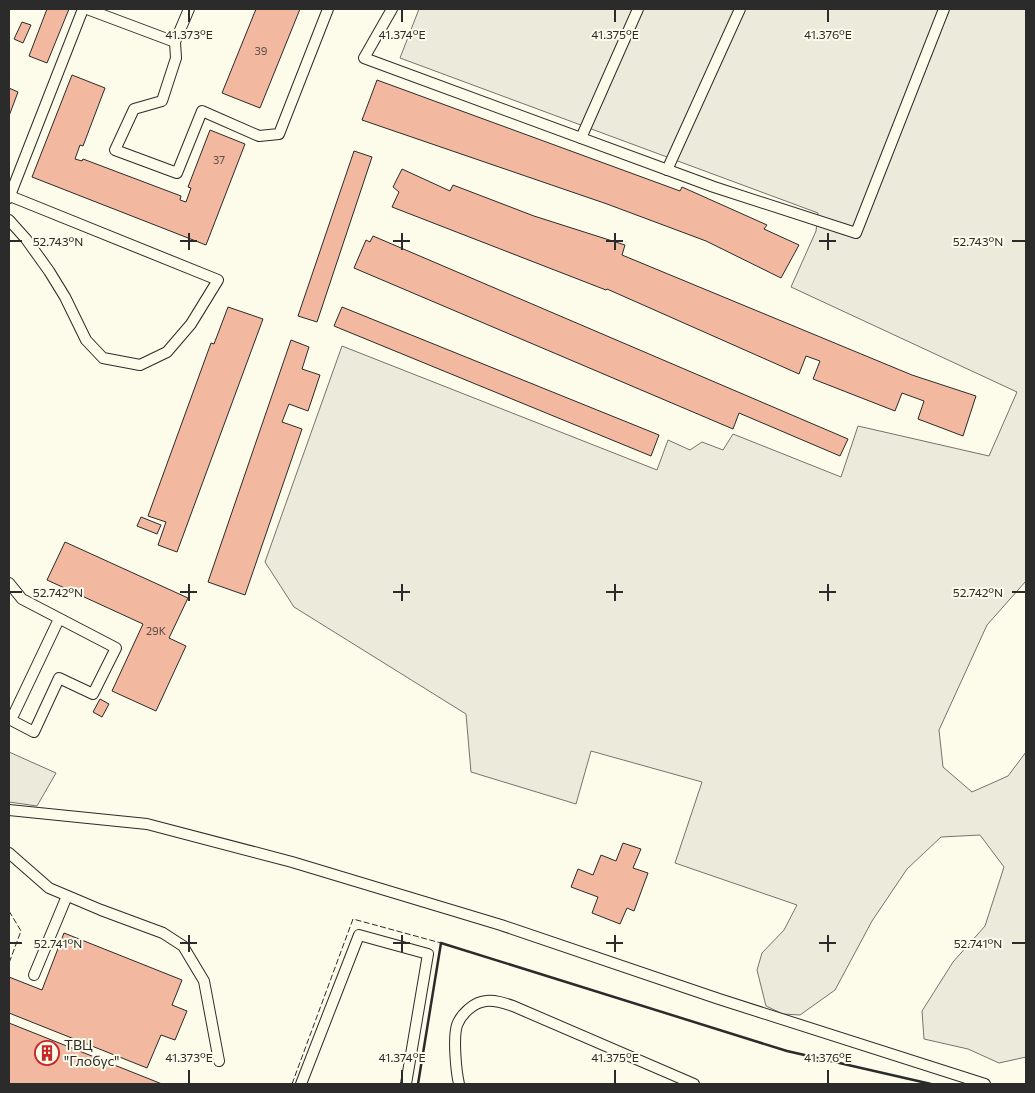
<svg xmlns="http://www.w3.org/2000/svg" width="1035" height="1093" font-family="Commissioner,sans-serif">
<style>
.green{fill:#ecebdb;stroke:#74746e}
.building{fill:#f2b8a0;stroke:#2b2b2b}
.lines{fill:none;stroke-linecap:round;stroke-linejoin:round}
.lane-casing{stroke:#2b2b2b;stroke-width:12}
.lane{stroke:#fdfbea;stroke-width:10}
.fence{stroke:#2b2b2b;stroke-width:1;stroke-dasharray:6 2.5;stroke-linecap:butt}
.wall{stroke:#2b2b2b;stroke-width:2.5}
.ticks{fill:none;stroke:#2b2b2b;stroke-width:2}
.labels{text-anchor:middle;stroke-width:4;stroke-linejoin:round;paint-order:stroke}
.number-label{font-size:11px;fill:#5d4e48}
.poi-label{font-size:14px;fill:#2b2b2b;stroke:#fdfbea;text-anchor:start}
.ticks-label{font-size:12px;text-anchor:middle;fill:#2b2b2b;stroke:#fdfbea;stroke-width:4;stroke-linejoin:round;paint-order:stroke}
</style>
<rect width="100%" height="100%" fill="#fdfbea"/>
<g class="green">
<polygon points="419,9 1026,9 1026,581 987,625 939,730 943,767 972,792 1008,776 1026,752 1026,1057 999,1063 968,1049 924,1039 922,1011 953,962 985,926 1004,867 980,835 941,837 907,869 872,921 835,990 800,1015 783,1014 766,1006 757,970 762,953 784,930 797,905 675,863 702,782 591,751 576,804 471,772 466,714 294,607 265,562 342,346 657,470 668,440 690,450 702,442 723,450 733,434 841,477 858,426 989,456 1017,392 791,287 816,231 818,213 400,58"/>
<polygon points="9,752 56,773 37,806 9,802"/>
</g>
<g class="building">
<polygon points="47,9 69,9 47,63 29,56"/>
<polygon points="256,9 300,9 260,108 222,93"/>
<polygon points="22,22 31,25 23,43 14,39"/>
<polygon points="72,75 105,88 83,146 80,145 75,159 82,161 83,159 181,196 180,200 186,202 191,188 188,187 210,130 245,144 206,245 32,177"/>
<polygon points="377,80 680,191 682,187 767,225 764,229 799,245 781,278 706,241 607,204 362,120"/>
<polygon points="9,88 18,92 9,116"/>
<polygon points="354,151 372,157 317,322 298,316"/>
<polygon points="402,169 450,191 453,185 534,216 625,245 622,255 912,375 976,396 963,436 918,419 924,401 902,393 895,411 813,379 820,361 806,356 799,374 607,289 606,290 392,207 399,192 393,187"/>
<polygon points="373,236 848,439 840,456 739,413 733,429 354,268 366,240 370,242"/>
<polygon points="228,307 263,319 177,552 158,545 166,522 148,516 211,343 214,344"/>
<polygon points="342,307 659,435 651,456 334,326"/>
<polygon points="291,340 309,347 302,369 320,375 308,411 289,404 282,422 302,429 245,595 208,582"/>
<polygon points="141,517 161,525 157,534 137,526"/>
<polygon points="65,542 188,598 169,638 186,646 156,711 112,691 143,624 47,580"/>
<polygon points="100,699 109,704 102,717 93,712"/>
<polygon points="623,843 641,849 633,868 648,873 634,911 627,908 620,924 592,913 598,897 571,887 578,869 593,875 601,855 616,861"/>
<polygon points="64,933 182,980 172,1005 187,1011 175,1040 161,1035 147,1068 9,1013 9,977 42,990"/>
<polygon points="9,1023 162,1084 9,1084"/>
</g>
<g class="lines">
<defs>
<g id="lane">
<polyline points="87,9 175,42 176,58 162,101 134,109 115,150 177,173 202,111 259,136 279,134 328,9"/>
<polyline points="392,9 364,58 714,187 856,233 944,9"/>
<polyline points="175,42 189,9"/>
<polyline points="581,138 638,9"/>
<polyline points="667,170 740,9"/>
<polyline points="9,198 83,9"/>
<polyline points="9,220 26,239 49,271 65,297 86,340 103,358 140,365 167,352 191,324 218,280 10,196"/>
<polyline points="9,583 22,599 116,648 93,694 59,678 34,732 11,720 59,619"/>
<polyline points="9,810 147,824 292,862 501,925 719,999 985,1084"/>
<polyline points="9,853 49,888 101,910 163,933 183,946 204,981 219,1061"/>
<polyline points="34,975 67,896"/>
<polyline points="301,1084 359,935 428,954 406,1084"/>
<path d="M459,1084C456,1071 453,1038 457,1025C461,1014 474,1002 486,1001C495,1000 504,1003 513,1006L694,1084"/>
</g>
</defs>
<use href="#lane" class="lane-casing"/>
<use href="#lane" class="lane"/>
<g class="fence">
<polyline points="9,911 21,931 9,963"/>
<polyline points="292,1084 353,919 441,943"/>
</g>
<polyline class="wall" points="418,1084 441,943 787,1051 931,1084"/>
</g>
<path class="ticks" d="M189,10V22M402,10V22M615,10V22M828,10V22M189,233V250M402,233V250M615,233V250M828,233V250M10,241H22M180,241H197M393,241H410M606,241H623M819,241H836M1012,241H1025M189,584V601M402,584V601M615,584V601M828,584V601M10,592H22M180,592H197M393,592H410M606,592H623M819,592H836M1012,592H1025M189,935V952M402,935V952M615,935V952M828,935V952M10,943H22M180,943H197M393,943H410M606,943H623M819,943H836M1012,943H1025M189,1070V1083M402,1070V1083M615,1070V1083M828,1070V1083"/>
<defs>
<symbol id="building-ring" viewBox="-11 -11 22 22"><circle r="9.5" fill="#fdfbea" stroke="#c62828" stroke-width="1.5"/><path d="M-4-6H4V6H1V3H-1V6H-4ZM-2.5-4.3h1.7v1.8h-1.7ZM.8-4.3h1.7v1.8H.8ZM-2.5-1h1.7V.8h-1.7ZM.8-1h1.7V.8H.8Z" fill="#c62828"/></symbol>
</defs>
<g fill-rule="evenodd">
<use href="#building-ring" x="33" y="1039" width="28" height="28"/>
</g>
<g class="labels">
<g class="number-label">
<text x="261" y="55">39</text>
<text x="219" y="164">37</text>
<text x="156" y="635">29К</text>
</g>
<g class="poi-label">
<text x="64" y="1050">ТВЦ<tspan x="64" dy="16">"Глобус"</tspan></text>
</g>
</g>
<g class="ticks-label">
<text x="189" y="39">41.373°E</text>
<text x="402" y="39">41.374°E</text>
<text x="615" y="39">41.375°E</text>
<text x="828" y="39">41.376°E</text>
<text x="58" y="246">52.743°N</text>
<text x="978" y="246">52.743°N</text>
<text x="58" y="597">52.742°N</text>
<text x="978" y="597">52.742°N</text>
<text x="58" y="948">52.741°N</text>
<text x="978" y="948">52.741°N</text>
<text x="189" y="1062">41.373°E</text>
<text x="402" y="1062">41.374°E</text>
<text x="615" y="1062">41.375°E</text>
<text x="828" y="1062">41.376°E</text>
</g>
<rect width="1035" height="1093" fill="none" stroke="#2b2b2b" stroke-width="20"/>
</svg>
